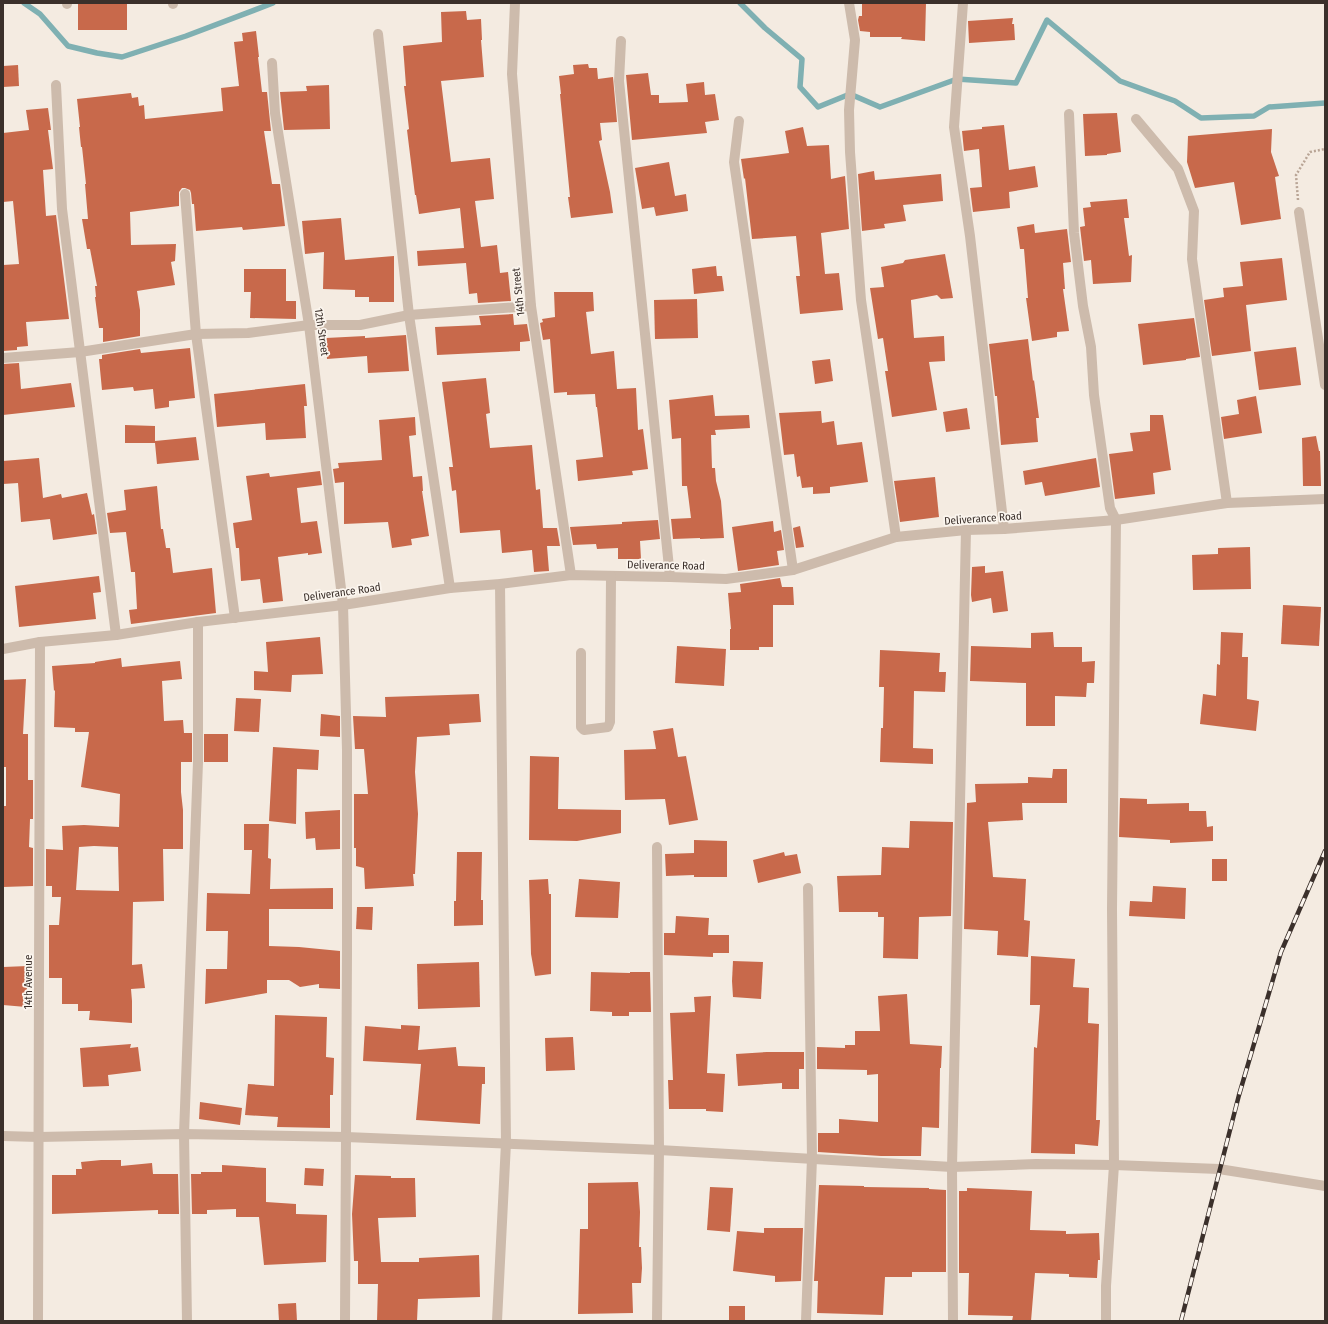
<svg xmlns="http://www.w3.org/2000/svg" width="1328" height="1324" font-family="'Fira Sans Condensed',sans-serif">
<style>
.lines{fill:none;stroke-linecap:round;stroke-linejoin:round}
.stream{stroke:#7fb0b2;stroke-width:5.5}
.building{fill:#c8694b;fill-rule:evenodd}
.path{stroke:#b9a596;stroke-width:2.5;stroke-dasharray:2 2;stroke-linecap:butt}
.minor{stroke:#cdbbac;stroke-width:10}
.rail-casing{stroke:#3b302b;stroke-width:4.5}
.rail{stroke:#fbf5ee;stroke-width:3;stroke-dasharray:9;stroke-linecap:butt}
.labels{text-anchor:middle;stroke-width:3.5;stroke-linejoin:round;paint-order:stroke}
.street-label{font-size:11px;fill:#3b302b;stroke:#fbf5ee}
</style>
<rect width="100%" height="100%" fill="#f4ebe1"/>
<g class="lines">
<g class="stream">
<polyline points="24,3 40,14 68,46 97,53 122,57 186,36 273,3"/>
<polyline points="740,3 765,28 802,59 800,87 818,107 850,94 880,107 957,79 1016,83 1047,20 1120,81 1175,101 1201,118 1254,116 1269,107 1325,103"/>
</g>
</g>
<g class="building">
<rect x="78" y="3" width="49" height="27"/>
<polygon points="862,3 926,3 925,41 901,39 902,37 870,37 870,32 860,31 858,20 859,16 862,16"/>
<polygon points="466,11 467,20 481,19 482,40 481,40 484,77 441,81 451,162 490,158 494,199 475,201 481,247 497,245 500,273 508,272 511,301 478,303 477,293 469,294 466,263 418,266 417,251 464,248 460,208 419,214 416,195 415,195 407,130 409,129 404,86 406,86 403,46 442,42 441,12"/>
<polygon points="1013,18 1012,24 1014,24 1015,40 969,43 968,21"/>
<polygon points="256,31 259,57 258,57 262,92 267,92 271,131 264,131 272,184 280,184 285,226 243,230 242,227 196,231 194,204 192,204 191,193 190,190 185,188 182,188 179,192 179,206 130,212 131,245 176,244 175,261 171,262 175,285 137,291 140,310 140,336 103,342 103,328 99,328 95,297 96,297 95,286 97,286 90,249 87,249 82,219 88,219 85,184 86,184 82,147 81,147 79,127 80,127 77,99 131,93 132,98 138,97 139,106 144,105 145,119 223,111 221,88 239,86 234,42 243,41 242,33"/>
<polygon points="588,64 589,68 597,68 598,79 613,77 617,122 600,123 602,140 599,141 610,192 613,213 571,218 568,197 570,197 560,94 561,94 559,76 574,74 573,65"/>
<polygon points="18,65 19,86 3,87 3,66"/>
<polygon points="648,73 651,95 659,95 659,103 688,102 686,84 704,82 705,95 715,94 719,120 705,122 707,133 632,140 626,75"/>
<polygon points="329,85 330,129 284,130 280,92 307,91 306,86"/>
<polygon points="48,108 51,130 48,130 53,169 43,170 46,216 56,215 69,319 26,322 28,346 17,347 17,350 3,351 3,265 19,264 13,201 3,202 3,133 29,130 26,110"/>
<polygon points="1117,113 1121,152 1107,154 1107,155 1085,156 1083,114"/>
<polygon points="1004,125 1009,170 1035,166 1038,187 1009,192 1010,208 973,212 970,188 982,187 979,149 964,151 962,131 982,129 982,127"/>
<polygon points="803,127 807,146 829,145 831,179 845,176 849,229 821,233 825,274 839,273 843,310 800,314 796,276 800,276 796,236 752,239 745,178 744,179 741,159 789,153 785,131"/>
<polygon points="1272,129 1271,152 1279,176 1275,177 1281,219 1241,225 1234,182 1195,188 1187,162 1188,136"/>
<polygon points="669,162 675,196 686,194 688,211 656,216 654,207 642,209 635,168"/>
<polygon points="874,171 875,180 941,174 943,201 903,205 906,221 884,224 885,228 862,231 858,174"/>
<polygon points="1127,199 1129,218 1124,218 1129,256 1132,255 1131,282 1093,284 1091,260 1084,261 1080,227 1085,226 1083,208 1091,207 1090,202"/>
<polygon points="341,218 345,260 394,256 394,302 369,302 369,297 355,297 355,290 323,289 324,252 305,254 302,221"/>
<polygon points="1034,224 1035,233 1067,229 1071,262 1063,263 1065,289 1063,289 1069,331 1057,332 1057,337 1032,341 1026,298 1028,298 1024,249 1020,249 1017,227"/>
<polygon points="945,254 953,298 941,299 937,295 911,300 911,301 914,338 944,336 945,361 929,362 937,410 892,417 885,371 888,371 883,338 878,339 870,288 884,287 881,267 903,263 905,260"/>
<polygon points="1282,258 1287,300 1246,305 1251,351 1212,356 1204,300 1224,297 1223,288 1243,286 1240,262"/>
<polygon points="716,266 717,276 722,276 724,291 694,294 692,269"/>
<polygon points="244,269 286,269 286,301 296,301 296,319 250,318 251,292 244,292"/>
<polygon points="554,292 593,292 594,311 586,312 591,354 614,351 617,389 636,388 638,430 643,429 648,469 632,471 633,475 578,481 576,460 603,457 597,407 596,407 595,394 567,395 567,392 554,393 550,339 543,340 540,323 543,322 542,319 555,317"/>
<polygon points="697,299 698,338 655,339 654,300"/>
<polygon points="513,314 514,325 527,324 530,341 520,342 520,351 437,355 435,327 481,325 479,316"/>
<polygon points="1194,318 1200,357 1186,359 1186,360 1143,365 1138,324"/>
<polygon points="406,335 409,371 368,373 367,356 327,359 326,338 365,336 365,338"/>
<polygon points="1028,339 1033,381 1034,380 1039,418 1036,418 1038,442 1001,445 997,396 995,396 989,344"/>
<polygon points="1296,347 1301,385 1259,390 1254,352"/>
<polygon points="190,348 195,398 169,401 169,407 155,409 153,389 134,391 133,387 102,390 99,359 102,359 102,355 140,349 141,353"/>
<polygon points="830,359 833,381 815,384 812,361"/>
<polygon points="19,363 21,389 71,383 75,407 3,415 3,364"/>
<polygon points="486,378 490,413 486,414 490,448 532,445 536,490 540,489 543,528 557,528 560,546 547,546 549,571 534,572 532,550 502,553 500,530 460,533 456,490 452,491 449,467 453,467 442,382"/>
<polygon points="305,384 307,406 304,406 306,438 266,440 265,423 217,427 214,394"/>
<polygon points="713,395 715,416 749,415 750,428 715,430 716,435 711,435 712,468 715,468 716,481 721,501 724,538 700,539 700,538 673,539 671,519 691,518 687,486 682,486 681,438 672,439 669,400"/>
<polygon points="1256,396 1262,433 1224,439 1221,417 1239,414 1237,400"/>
<polygon points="967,408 970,429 946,432 943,412"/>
<polygon points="821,411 822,423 834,421 837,445 862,442 868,482 830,487 830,493 813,494 813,487 802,488 800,476 797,477 794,454 784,455 779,413"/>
<polygon points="1150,415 1163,415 1171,470 1153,473 1155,494 1115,499 1109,454 1133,451 1130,433 1150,431"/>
<polygon points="415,417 416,435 409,436 413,477 422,476 423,491 422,491 429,536 411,539 412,545 392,548 388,522 344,524 344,482 335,483 333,469 339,468 338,463 382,460 379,420"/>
<polygon points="125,425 155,426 155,441 196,437 199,460 157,464 155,443 125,443"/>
<polygon points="1316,436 1319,451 1320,451 1321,486 1303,486 1302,438"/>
<polygon points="39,458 43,498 61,494 62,498 87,493 92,515 94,514 97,534 53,540 50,519 21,522 18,483 3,484 3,461"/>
<polygon points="1096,458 1100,487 1045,496 1042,482 1025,485 1023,471"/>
<polygon points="320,471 322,485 297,488 301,523 317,521 322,553 308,555 308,553 278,557 283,601 263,603 260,579 241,581 239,548 236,548 233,523 252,520 246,476 269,473 270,477"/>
<polygon points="935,477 939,517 900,522 894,481"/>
<polygon points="157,486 161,529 163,529 166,548 170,548 173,573 212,568 216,613 131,624 129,610 137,609 135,572 131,572 126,532 110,533 107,513 126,510 124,490"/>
<polygon points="658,520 660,539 640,541 641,559 618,559 618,548 597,549 596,544 573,545 570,527 622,524 622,522"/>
<polygon points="773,521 774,532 781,530 784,550 777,551 779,565 738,571 732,527"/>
<polygon points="800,526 804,547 796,548 793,528"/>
<polygon points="1250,547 1251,589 1193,590 1192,555 1218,554 1218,548"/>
<polygon points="985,566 985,573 1003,571 1008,611 993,613 991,598 972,602 971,595 972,567"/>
<polygon points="99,576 101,592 93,593 96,619 19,627 15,586"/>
<polygon points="780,578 782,587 793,587 794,605 773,605 773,647 759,647 759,650 730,650 730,629 731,629 728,593 741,592 740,584"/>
<polygon points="1283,605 1321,607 1319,646 1281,644"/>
<polygon points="1053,632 1054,647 1082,647 1082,662 1095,661 1094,683 1087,683 1086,697 1055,696 1055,726 1026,726 1026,683 970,681 971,646 1031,648 1031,633"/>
<polygon points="1221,632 1243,633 1242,657 1248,657 1247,699 1259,701 1256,731 1200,724 1203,694 1216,696 1217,664 1220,665"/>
<polygon points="320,637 323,674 292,675 291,692 254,690 254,671 268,672 266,642"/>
<polygon points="677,646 726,649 724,686 675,683"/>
<polygon points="880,650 940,653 939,672 946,672 945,692 914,691 913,748 933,749 933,764 880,762 881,728 883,728 884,687 879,687"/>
<path d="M121,658L122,667L180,661L182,679L162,681L164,721L183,720L184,733H192V762H181V792L183,810V849H163L164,901L133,902L132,965L142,964L145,988L131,989L132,1001V1023L89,1020L90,1011H78V1004H62V978H49V925H59L61,897H52V886H46V849L63,850L62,826L84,825L119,827L120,794L81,787L89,732H75V728L54,727L55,690L54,691L52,666L95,663V662ZM94,846L118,847L119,891L76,890L79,847Z"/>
<polygon points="26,679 23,734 28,734 28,780 33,780 33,819 30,819 29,847 33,848 33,886 3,887 3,806 6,806 6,767 3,767 3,680"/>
<polygon points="479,694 481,722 449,724 450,735 417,737 415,772 418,814 415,874 413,874 414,886 365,889 364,868 356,866 356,848 354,848 354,794 368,794 364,749 355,749 353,716 386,717 385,697"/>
<polygon points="236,698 261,699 259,732 234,731"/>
<polygon points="321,714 340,716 340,737 320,736"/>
<polygon points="673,728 678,757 686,756 698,820 669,825 665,799 625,800 624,750 656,749 653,731"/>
<rect x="204" y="734" width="24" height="28"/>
<polygon points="273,747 319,750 318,770 297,769 296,824 269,821"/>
<polygon points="530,756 559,757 558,809 621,810 621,833 577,841 529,840"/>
<polygon points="1053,769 1067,769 1067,803 1022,803 1023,820 988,822 993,877 1026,879 1024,920 1030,921 1028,957 997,955 998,931 964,929 967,803 976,802 975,784 1028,783 1028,777 1052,778"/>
<polygon points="1120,798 1147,799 1147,804 1189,803 1189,811 1206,811 1207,827 1213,826 1213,841 1170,843 1170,840 1119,837"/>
<polygon points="340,810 340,849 316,850 315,838 306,839 305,812"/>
<polygon points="910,821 953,822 951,916 919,917 918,959 883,958 884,917 878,917 878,912 839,912 837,876 881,875 882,847 909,848"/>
<polygon points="244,824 269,824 268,858 271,859 270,889 333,888 333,909 269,909 269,946 299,947 340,951 340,989 319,988 319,984 300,987 289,980 267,980 267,993 205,1004 206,969 227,969 228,931 206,931 207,893 250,894 252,850 244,850"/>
<polygon points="694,840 727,841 727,877 694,877 694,875 666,876 665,854 694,853"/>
<polygon points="457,852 482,852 481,900 483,900 483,925 454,926 454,901 456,901"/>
<polygon points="784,852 785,856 797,854 801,873 758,883 753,860"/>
<rect x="1212" y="859" width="15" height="22"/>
<polygon points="548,879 549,894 551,894 551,974 535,976 531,954 529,880"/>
<polygon points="579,879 620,882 618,918 575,917"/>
<polygon points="1153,886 1186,888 1185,919 1129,916 1130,901 1152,902"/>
<polygon points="357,907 373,907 372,930 356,929"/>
<polygon points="676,916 709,918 708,935 729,935 729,953 713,953 713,957 664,955 664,933 675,933"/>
<polygon points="1031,956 1075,959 1073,987 1089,988 1088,1023 1099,1024 1096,1120 1100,1120 1098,1146 1075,1144 1075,1154 1031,1153 1034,1047 1037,1048 1040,1005 1030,1005"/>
<polygon points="733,961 763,962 761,999 733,997 732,981"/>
<polygon points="479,962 480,1007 418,1009 417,964"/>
<polygon points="28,966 26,1007 3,1005 3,967"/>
<polygon points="591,972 630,973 630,972 650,972 651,1012 629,1012 629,1016 612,1016 612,1012 590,1011"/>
<polygon points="907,994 910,1044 942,1046 941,1068 940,1068 939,1128 922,1127 921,1156 881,1156 818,1152 818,1133 839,1133 839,1119 878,1122 878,1074 867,1075 867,1070 817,1069 817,1047 845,1048 845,1045 855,1045 855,1031 880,1031 878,996"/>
<polygon points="711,996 707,1073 725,1074 723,1112 706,1111 706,1109 669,1109 668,1080 673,1080 670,1013 695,1012 694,997"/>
<polygon points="275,1015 327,1017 326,1057 334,1058 333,1095 330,1095 330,1128 277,1127 278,1117 245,1115 248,1084 274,1086"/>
<polygon points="401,1025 420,1026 418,1050 456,1047 458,1066 485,1067 485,1084 482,1084 480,1124 416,1120 421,1064 363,1061 365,1026 401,1029"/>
<polygon points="573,1037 575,1070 546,1071 545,1038"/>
<polygon points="131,1044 130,1048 138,1047 141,1071 108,1075 109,1086 83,1087 80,1048"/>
<polygon points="767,1052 804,1052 804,1069 799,1069 799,1089 782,1089 782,1083 738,1086 736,1054"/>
<polygon points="200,1102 242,1108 240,1125 199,1119"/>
<polygon points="101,1160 121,1160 121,1166 152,1163 153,1174 178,1174 179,1214 158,1214 158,1210 52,1214 52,1175 76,1175 76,1169 82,1169 81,1162"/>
<polygon points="222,1165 266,1168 266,1202 296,1204 296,1214 327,1215 326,1262 264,1265 259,1217 236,1217 236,1209 207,1210 207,1214 192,1214 191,1174 201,1174 201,1172 222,1172"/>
<polygon points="305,1168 324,1169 323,1186 304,1185"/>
<polygon points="355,1175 391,1176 391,1178 415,1178 416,1217 378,1218 381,1262 419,1262 419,1258 479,1255 480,1297 418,1299 417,1321 377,1321 378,1284 358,1284 358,1261 354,1261 352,1214"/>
<polygon points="638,1182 640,1212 639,1247 641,1247 642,1268 641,1283 632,1283 633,1313 578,1314 580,1229 588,1229 588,1183"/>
<polygon points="819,1185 864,1186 864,1187 929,1188 929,1189 946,1190 946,1272 912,1272 912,1277 885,1277 883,1315 817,1313 818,1281 814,1281"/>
<polygon points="710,1187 733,1188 730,1232 707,1230"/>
<polygon points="967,1188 1032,1191 1030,1230 1066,1231 1066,1234 1099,1233 1100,1260 1098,1260 1097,1278 1069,1277 1069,1274 1035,1273 1031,1321 1012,1321 1013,1316 968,1315 969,1273 959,1273 959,1191 967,1191"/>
<polygon points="764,1228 803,1228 801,1281 775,1282 775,1276 733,1271 737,1231 764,1233"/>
<polygon points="296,1303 297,1321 279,1321 278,1304"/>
<rect x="729" y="1306" width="16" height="15"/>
</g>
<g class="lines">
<polyline class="path" points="1298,200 1296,175 1310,152 1325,149"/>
<g class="minor">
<polyline points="515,3 512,74 531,306 571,575"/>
<polyline points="849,3 855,40 849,110 850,152 861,300 896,537"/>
<polyline points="963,3 954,127 970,236 1004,529"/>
<polyline points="67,4 67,3"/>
<polyline points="173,4 173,3"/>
<polyline points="378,34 409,315 450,588"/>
<polyline points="621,41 619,81 670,577"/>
<polyline points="272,63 275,113 309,325 343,605 347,750 347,952 345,1321"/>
<polyline points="56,85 62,209 116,635"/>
<polyline points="1069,114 1074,233 1083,306 1091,347 1094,395 1110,508 1116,520 1112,909 1114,1165 1106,1286 1106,1321"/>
<polyline points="1136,119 1178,169 1194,211 1192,259 1227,503"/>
<polyline points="739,121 734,162 793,570"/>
<polyline points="185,194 196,334 235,618"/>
<polyline points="1299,212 1325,385"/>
<polyline points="3,358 80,352 196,334 248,333 309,325 360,325 409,315 531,306"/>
<polyline points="3,649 40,642 116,635 198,622 343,605 450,588 500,584 571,575 670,577 726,579 793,570 896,537 966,530 1004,529 1116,520 1227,503 1325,499"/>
<polyline points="581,653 581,727 584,730 608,727 610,722 611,576"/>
<polyline points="3,1136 39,1137 184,1134 346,1137 659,1150 952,1167 1036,1164 1114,1165 1219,1169 1325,1186"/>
<polyline points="38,1321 40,642"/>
<polyline points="187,1321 184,1134 198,762 198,622"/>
<polyline points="497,1321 506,1143 500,584"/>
<polyline points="657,1321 659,1150 657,847"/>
<polyline points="806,1321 812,1158 808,888"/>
<polyline points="953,1321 952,1167 966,530"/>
</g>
<defs>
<polyline id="rail" points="1181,1321 1239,1095 1281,952 1325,851"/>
</defs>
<use href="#rail" class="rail-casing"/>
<use href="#rail" class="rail"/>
</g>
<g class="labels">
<g class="street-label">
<text transform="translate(518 292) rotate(-96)" y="4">14th Street</text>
<text transform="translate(322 332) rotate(82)" y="4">12th Street</text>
<text transform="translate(983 518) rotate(-4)" y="4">Deliverance Road</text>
<text transform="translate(666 565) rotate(1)" y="4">Deliverance Road</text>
<text transform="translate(342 592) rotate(-8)" y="4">Deliverance Road</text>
<text transform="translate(28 982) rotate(-90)" y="4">14th Avenue</text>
</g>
</g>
<rect width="1328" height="1324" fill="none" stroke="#3b302b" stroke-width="8"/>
</svg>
